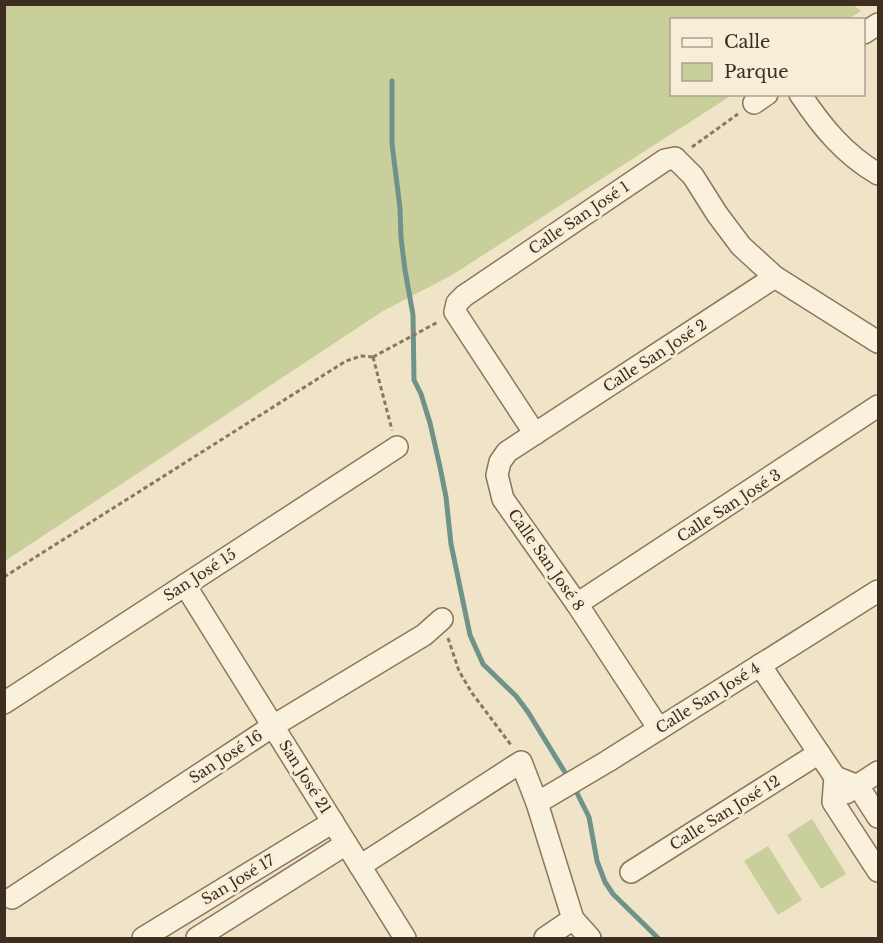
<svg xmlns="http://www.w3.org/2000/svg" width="883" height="943" font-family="'Libre Baskerville',serif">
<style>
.green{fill:#c9cf9b}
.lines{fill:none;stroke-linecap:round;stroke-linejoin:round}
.stream{stroke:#6f938a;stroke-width:5}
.minor-casing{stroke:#8d765c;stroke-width:24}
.path{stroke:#8d765c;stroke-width:3;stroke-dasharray:4.5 3;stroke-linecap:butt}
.minor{stroke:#faf1dc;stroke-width:21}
.labels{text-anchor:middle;stroke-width:6;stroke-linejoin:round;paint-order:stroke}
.street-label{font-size:15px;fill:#3d2e20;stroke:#f7eed8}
</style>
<rect width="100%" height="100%" fill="#f0e4c8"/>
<g class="green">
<polygon points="854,5 861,11 848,19 672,20 672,94 732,95 452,275 383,311 5,561 5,5"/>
<polygon points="812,819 846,874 821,889 787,835"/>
<polygon points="768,846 802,900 778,915 744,861"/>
</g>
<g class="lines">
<g class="stream">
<polyline points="392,81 392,144 400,208 401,238 405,270 413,315 414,380 421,394 430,423 440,467 446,497 451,544 470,635 483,664 516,696 528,712 569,779"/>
<polyline points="574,787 589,817 597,861 605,882 613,894 658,938"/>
</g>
<defs>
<g id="minor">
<polyline points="864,33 878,24"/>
<path d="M800,94C822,127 844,154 878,174"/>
<polyline points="754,103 767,94"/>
<polyline points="535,434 455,312 457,303 464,296 665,160 675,158 693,176 717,214 741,246 775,277 878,342"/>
<polyline points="185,585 405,938"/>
<polyline points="577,604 878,406"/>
<polyline points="760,665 835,777 858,786 878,817"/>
<polyline points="4,703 397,447"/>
<polyline points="659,729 577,604 503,499 497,475 500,462 507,452 775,277"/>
<polyline points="835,777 833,802 878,871"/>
<polyline points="846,793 878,772"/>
<polyline points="537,803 608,761 878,591"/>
<polyline points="360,866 521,762 537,803 573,919 590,938"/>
<polyline points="631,872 819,753"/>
<polyline points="12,898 273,726 424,635 442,619"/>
<polyline points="143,938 333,822"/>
<polyline points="197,938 346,844"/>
<polyline points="545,938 573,919"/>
</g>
</defs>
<use href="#minor" class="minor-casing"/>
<g class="path">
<polyline points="692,147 738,114"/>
<polyline points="373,357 392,430"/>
<polyline points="373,357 438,322"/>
<polyline points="4,577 346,361 361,356 373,357"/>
<polyline points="448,638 459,671 472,693 511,745"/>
</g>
<use href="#minor" class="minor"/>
</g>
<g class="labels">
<g class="street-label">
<text transform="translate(579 218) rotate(-34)" y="5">Calle San José 1</text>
<text transform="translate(655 356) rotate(-33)" y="5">Calle San José 2</text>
<text transform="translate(729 506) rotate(-33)" y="5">Calle San José 3</text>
<text transform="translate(546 560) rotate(55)" y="5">Calle San José 8</text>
<text transform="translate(200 575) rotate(-33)" y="5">San José 15</text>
<text transform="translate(708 698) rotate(-32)" y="5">Calle San José 4</text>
<text transform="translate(226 757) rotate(-33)" y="5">San José 16</text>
<text transform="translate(305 777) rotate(58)" y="5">San José 21</text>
<text transform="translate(725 813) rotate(-32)" y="5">Calle San José 12</text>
<text transform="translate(238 880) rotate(-31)" y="5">San José 17</text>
</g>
</g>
<rect width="883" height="943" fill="none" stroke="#3d2e20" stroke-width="12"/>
<rect x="670" y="18" width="195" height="78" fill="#f7eed8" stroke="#ada18e" stroke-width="1.5"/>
<rect x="682" y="38" width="30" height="9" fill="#faf1dc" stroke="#ada18e" stroke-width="1.5"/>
<text x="724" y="48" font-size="18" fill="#3d2e20">Calle</text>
<rect x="682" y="63" width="30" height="18" fill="#c9cf9b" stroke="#ada18e" stroke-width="1.5"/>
<text x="724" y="78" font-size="18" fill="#3d2e20">Parque</text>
</svg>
